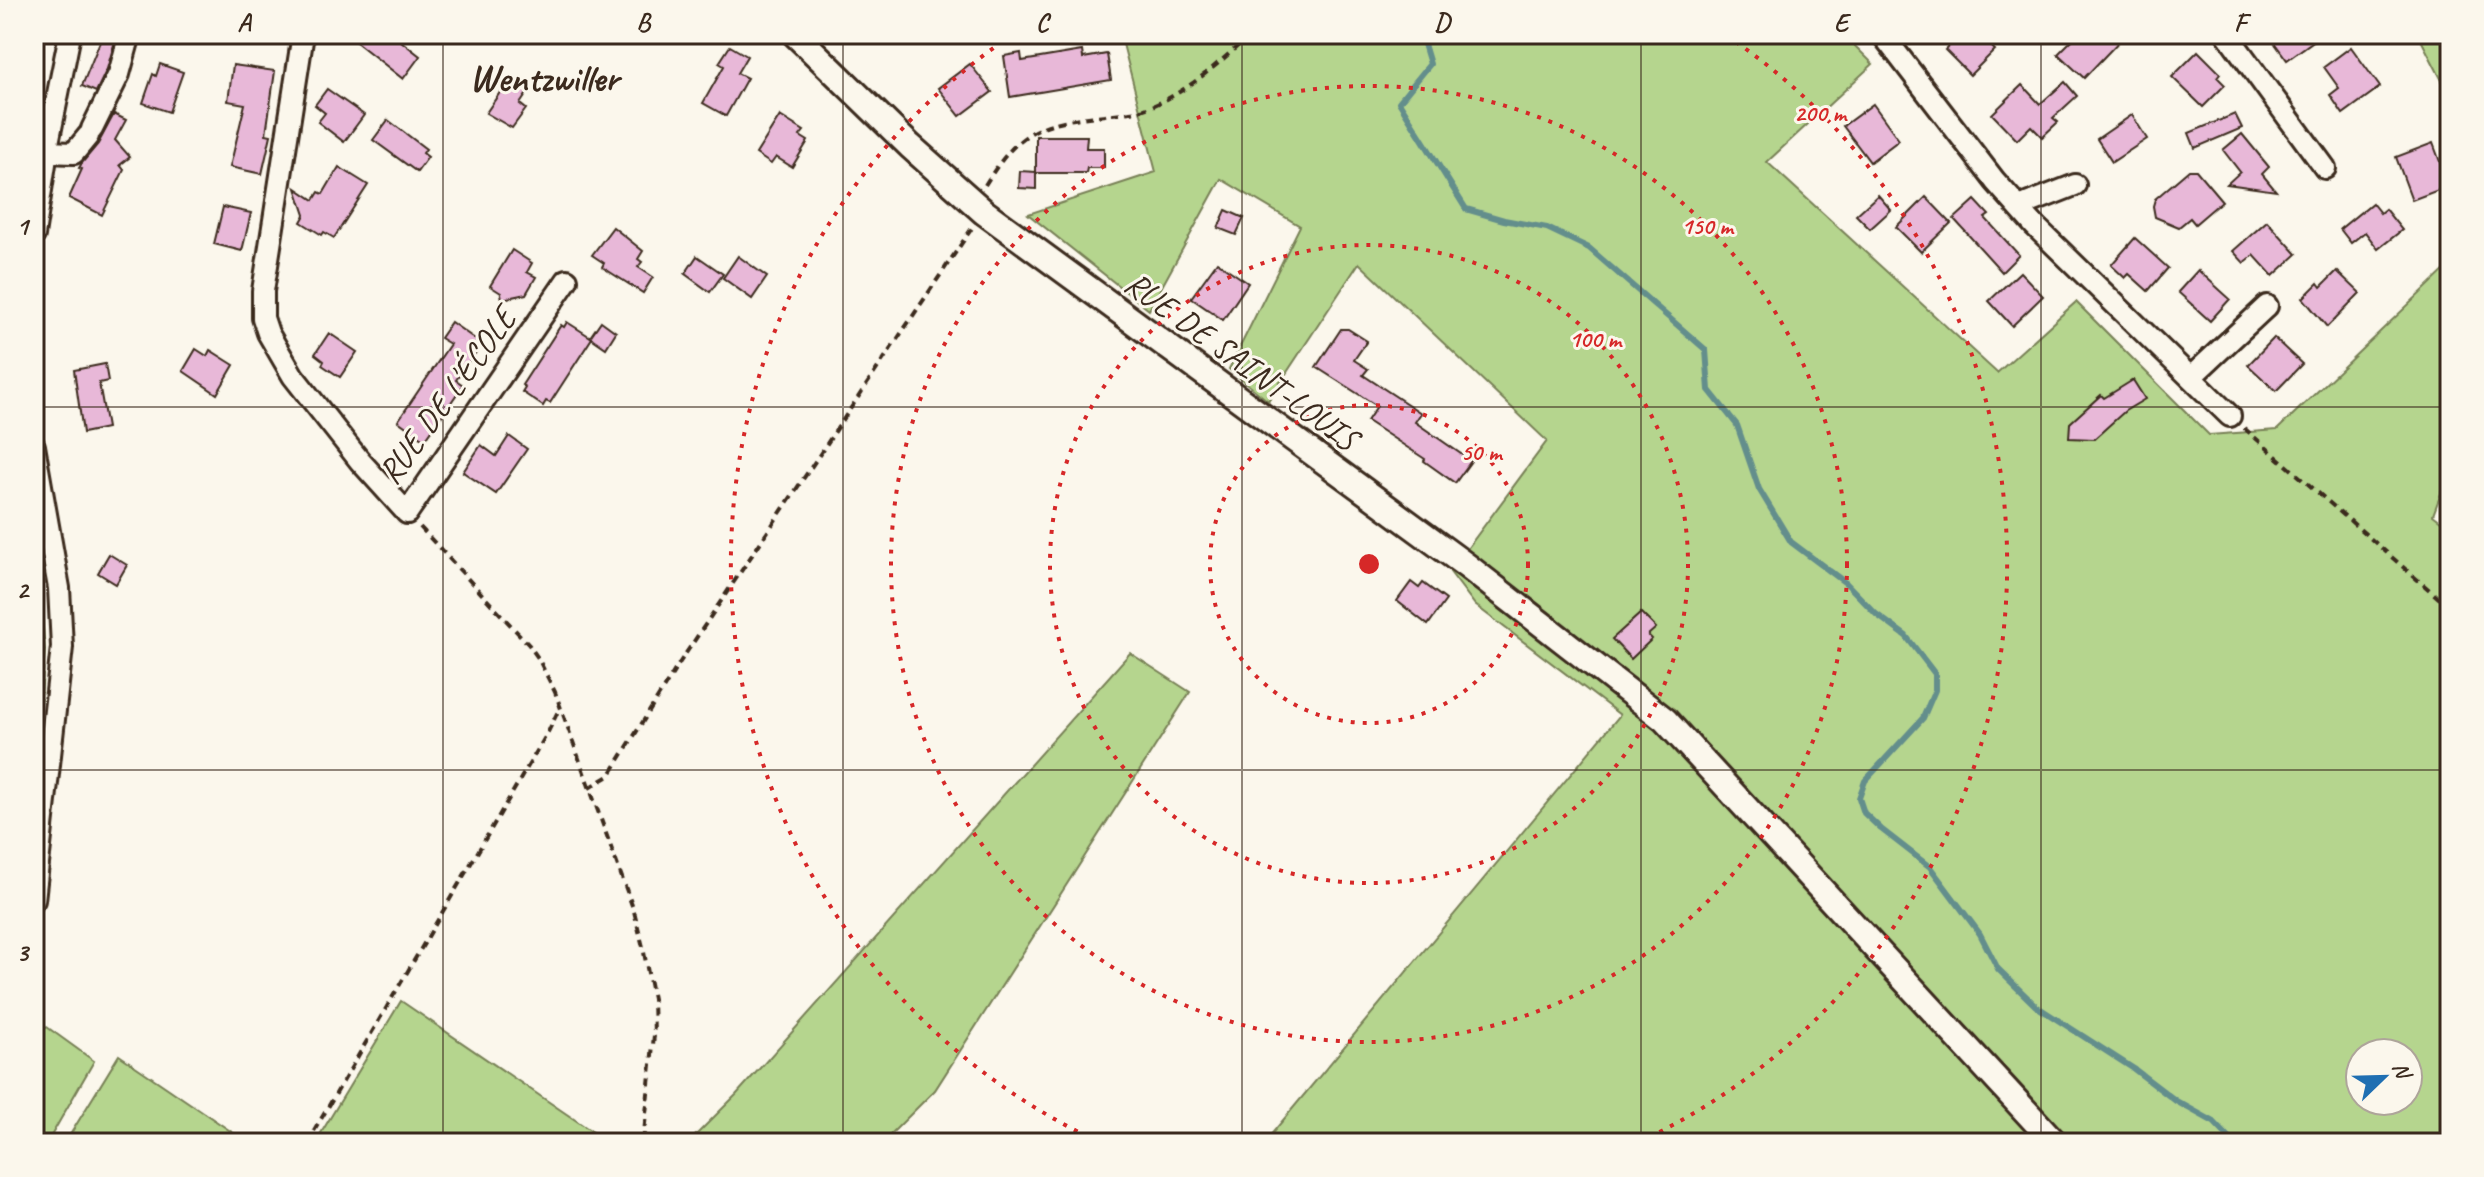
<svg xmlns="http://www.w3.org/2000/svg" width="2484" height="1177" font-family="Caveat,sans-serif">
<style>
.green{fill:#b5d58e;stroke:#788056;stroke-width:2;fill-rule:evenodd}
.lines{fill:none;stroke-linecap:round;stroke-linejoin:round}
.stream{stroke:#648e8c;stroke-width:6}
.building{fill:#e8b8d8;stroke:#3b2a1e;stroke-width:2}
.minor-casing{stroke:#3b2a1e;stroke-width:26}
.tertiary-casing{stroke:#3b2a1e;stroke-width:30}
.path{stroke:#3b2a1e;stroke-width:4;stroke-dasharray:8 6;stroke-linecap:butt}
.minor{stroke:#fbf7ec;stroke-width:20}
.tertiary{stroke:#fbf7ec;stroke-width:24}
.grid{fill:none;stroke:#3b2a1e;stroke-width:2;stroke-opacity:0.55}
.ring{fill:none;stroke:#d62828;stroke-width:4;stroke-dasharray:4 8}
.labels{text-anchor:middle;stroke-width:6;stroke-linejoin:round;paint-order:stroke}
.street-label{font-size:34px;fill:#3b2a1e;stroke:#fbf7ec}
.quarter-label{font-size:38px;font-weight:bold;fill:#3b2a1e;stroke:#fbf7ec}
.centre{fill:#d62828;stroke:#fbf7ec;stroke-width:4}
.ring-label{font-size:24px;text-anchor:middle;font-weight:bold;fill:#d62828;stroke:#fbf7ec;stroke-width:6;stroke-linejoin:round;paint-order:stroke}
.neatline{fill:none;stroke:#3b2a1e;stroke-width:3}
.grid-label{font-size:26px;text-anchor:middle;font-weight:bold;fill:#3b2a1e}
</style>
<rect width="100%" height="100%" fill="#fbf7ec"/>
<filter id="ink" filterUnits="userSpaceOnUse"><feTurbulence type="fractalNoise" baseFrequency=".0125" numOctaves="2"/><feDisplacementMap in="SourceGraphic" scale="16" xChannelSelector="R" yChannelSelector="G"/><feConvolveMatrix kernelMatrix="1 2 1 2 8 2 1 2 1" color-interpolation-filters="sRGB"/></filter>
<g filter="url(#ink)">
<g class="green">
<path d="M1114,34H1469L1477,42L1485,34H1843L1873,64L1767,162L1997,373L2076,302L2209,435L2277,430L2450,265V469L2433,515L2450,528V1143H1264L1620,715L1475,605L1450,572L1547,441L1359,263L1268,401L1229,369L1300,226L1221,179L1149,310L1028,214L1156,172L1122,40ZM2360,1053H2408V1101H2360Z"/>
<polygon points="2418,34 2450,34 2450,96"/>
<polygon points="34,527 45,650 34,776"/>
<polygon points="1130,653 1190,692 935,1090 882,1143 688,1143 736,1095"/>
<polygon points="401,1001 609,1143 315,1143"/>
<polygon points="40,1022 94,1061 47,1143 34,1143 34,1036"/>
<polygon points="119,1055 248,1143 65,1143"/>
</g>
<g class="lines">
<polyline class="stream" points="1421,34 1430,64 1399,102 1466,209 1504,220 1547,228 1589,248 1706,350 1709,390 1737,425 1759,489 1791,542 1847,584 1876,614 1906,636 1935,674 1935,690 1923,718 1865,781 1859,798 1864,813 1881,829 1930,867 1980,934 1998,969 2036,1006 2134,1069 2176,1101 2214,1122 2234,1143"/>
</g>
<g class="building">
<polygon points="103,34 117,34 107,69 96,92 82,86"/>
<polygon points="346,34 392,34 420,56 403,79"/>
<polygon points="1961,34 1979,34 1995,50 1970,75 1945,50"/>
<polygon points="2078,34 2126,34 2084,78 2058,54"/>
<polygon points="2268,34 2323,34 2287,60"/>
<polygon points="730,46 747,56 737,73 747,78 726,116 703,103 724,66 719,63"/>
<polygon points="2351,47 2380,87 2343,114 2330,95 2339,88 2324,67"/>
<polygon points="1082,51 1083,58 1107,54 1111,80 1010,97 1004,56 1021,53 1022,61"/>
<polygon points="2198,51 2220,73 2217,77 2225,85 2203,107 2172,77"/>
<polygon points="160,64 183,72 169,112 143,103 153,74 156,76"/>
<polygon points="970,64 992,92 960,116 938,88"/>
<polygon points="233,65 275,71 266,134 271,135 262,174 230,167 245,104 228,101"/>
<polygon points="514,78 530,89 520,104 526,109 512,128 486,113 501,91 504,93"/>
<polygon points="2065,82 2077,96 2053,118 2058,122 2042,137 2031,126 2017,140 1992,114 2022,85 2040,104"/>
<polygon points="327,89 364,115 344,142 318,122 325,113 315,105"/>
<polygon points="1873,104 1899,140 1870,162 1843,126"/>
<polygon points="114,114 126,120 115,140 130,157 120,165 124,170 102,215 69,198 82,169 79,168 82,163 98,144"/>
<polygon points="2235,114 2242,128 2195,148 2189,133"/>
<polygon points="2132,115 2147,139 2112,162 2097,139"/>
<polygon points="780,116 804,131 800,136 808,141 792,167 776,157 771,164 756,154"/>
<polygon points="388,120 426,149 423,153 428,157 417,172 373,140"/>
<polygon points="2242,134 2269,167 2262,174 2276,191 2227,184 2240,172 2223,150"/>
<polygon points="1036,136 1087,136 1086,148 1104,148 1104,168 1087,168 1086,173 1036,173 1036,189 1019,188 1020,171 1036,172"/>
<polygon points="2433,143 2449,186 2412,200 2396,157"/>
<polygon points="339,167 368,185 334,238 324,232 322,235 301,222 305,215 296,188 314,200 319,192 323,194"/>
<polygon points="2189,170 2196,170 2222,201 2195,224 2190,218 2179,227 2155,217 2153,206 2155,199"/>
<polygon points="1878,195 1891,210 1870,229 1856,215"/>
<polygon points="1926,197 1951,223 1921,252 1896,227"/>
<polygon points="1975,200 1989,215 1985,218 2019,255 2002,272 1954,219"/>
<polygon points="2372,203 2380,213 2385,209 2402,230 2378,249 2365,232 2351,243 2340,229"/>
<polygon points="223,207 251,213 242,251 214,244"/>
<polygon points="1226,210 1244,218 1236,235 1218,228"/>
<polygon points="2267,221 2297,254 2273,276 2254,255 2244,263 2233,251"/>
<polygon points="613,227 643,251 638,259 642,262 638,267 653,277 643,293 602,267 604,263 592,255"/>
<polygon points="2135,238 2168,268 2148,291 2129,274 2125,278 2111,265"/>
<polygon points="512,250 532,263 527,272 536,277 526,294 502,299 501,293 490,286"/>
<polygon points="697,256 723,274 710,292 685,274"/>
<polygon points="738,256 767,277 752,299 723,278"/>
<polygon points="1217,262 1248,283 1223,320 1191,298"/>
<polygon points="2198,270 2230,299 2210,321 2178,292"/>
<polygon points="2337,271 2360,293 2327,327 2303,298 2318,283 2321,287"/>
<polygon points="2020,272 2043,296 2012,326 1989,301"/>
<polygon points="601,321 616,332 606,348 590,337"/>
<polygon points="451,322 482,344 456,380 463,385 425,440 398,421 450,344 440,338"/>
<polygon points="567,322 592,338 550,403 546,401 543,406 522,392 525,387 522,385 561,325 564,327"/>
<polygon points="1341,329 1348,329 1367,341 1354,360 1368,369 1363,375 1421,413 1415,422 1471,461 1455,483 1424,461 1425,459 1367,421 1377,406 1316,367"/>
<polygon points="329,333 357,352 340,377 322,365 324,361 315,354"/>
<polygon points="2274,338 2302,364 2276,391 2248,365"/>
<polygon points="196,349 207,356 210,350 234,365 217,394 183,371"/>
<polygon points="105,364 108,381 99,383 107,428 83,433 74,370"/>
<polygon points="2133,380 2145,399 2125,411 2094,439 2069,438 2070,423 2101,395 2104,398"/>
<polygon points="509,436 527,449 496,494 463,472 481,445 496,456"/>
<polygon points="109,554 127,565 116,584 98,573"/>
<polygon points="1411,582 1419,588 1423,583 1446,600 1428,625 1397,601"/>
<polygon points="1641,613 1656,628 1648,635 1652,639 1631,659 1612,639"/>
</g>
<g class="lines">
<defs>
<g id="minor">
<polyline points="303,34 263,291 263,318 268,333 293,376 360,461 407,513 567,280"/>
<polyline points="1882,34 1995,181 2035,226 2230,416"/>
<polyline points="2227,34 2325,168"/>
<polyline points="92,129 119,74 130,34"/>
<polyline points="46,152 74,153 88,136"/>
<polyline points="2019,207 2075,185"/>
<polyline points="34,235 49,138 70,34"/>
<polyline points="2191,377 2267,306"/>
<polyline points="34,446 59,588 62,647 34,900"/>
</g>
<polyline id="tertiary" points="795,34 910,146 984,212 1467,566 1665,720 2055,1143"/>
</defs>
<use href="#minor" class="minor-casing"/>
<use href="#tertiary" class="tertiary-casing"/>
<g class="path">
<path d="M985,185C1020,128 1041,122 1105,115C1118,113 1134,113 1147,108C1187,93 1220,62 1251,34"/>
<polyline points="2244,428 2450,608"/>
<polyline points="420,527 529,645 538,658 555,692 634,911 643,947 653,999 654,1035 643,1143"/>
<polyline points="589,788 609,776 680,662 972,228"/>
<polyline points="307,1143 548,732 559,709"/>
</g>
<use href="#minor" class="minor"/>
<use href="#tertiary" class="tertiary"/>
</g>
</g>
<path class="grid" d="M443,34V1143M843,34V1143M1242,34V1143M1641,34V1143M2041,34V1143M34,407H2450M34,770H2450"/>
<g class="ring">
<circle cx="1369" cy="564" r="159"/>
<circle cx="1369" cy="564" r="319"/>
<circle cx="1369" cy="564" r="478"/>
<path d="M1099 1142A638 638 0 0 1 1012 35M1726 35A638 638 0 0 1 1639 1142"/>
</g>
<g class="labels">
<g class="street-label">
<text transform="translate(1242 360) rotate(36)" y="12">RUE DE SAINT-LOUIS</text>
<text transform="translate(446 395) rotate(-54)" y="12">RUE DE L'ÉCOLE</text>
</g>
<g class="quarter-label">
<text x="544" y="91">Wentzwiller</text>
</g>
</g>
<circle cx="1369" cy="564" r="12" class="centre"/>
<g class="ring-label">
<text x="1820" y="121">200 m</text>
<text x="1707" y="234">150 m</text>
<text x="1595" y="347">100 m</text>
<text x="1481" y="460">50 m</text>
</g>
<rect width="2484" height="1177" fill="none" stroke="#fbf7ec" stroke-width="88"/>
<g transform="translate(2384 1077) rotate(67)"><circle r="38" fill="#fbf7ec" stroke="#aea59a" stroke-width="2"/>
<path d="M0-6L14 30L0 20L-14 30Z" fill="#1f6fb2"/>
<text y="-12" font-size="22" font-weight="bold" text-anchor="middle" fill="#3b2a1e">N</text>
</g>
<rect x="44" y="44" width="2396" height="1089" class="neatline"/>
<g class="grid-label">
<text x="244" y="31">A</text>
<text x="643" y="31">B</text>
<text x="1042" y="31">C</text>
<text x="1442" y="31">D</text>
<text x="1841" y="31">E</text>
<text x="2240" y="31">F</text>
<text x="22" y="235">1</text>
<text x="22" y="598">2</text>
<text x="22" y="961">3</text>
</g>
</svg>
